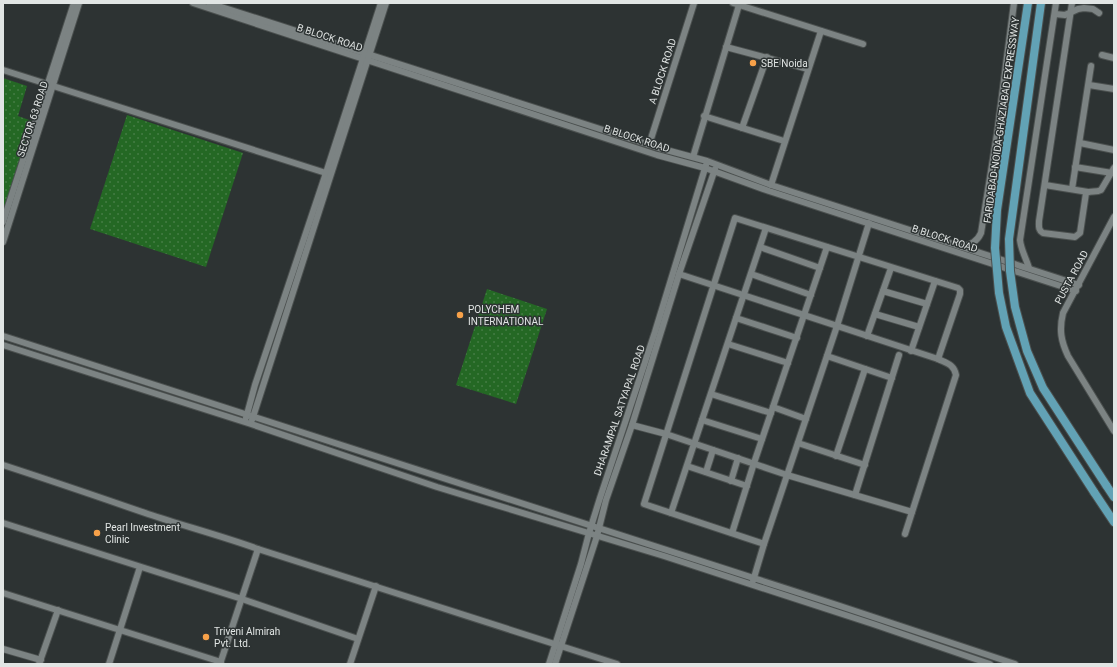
<svg xmlns="http://www.w3.org/2000/svg" width="1117" height="667" font-family="Roboto,sans-serif">
<style>
.grass{fill:url(#grass-dots)}
.lines{fill:none;stroke-linecap:round;stroke-linejoin:round}
.minor-casing{stroke:#4b504f;stroke-width:8}
.major-casing{stroke:#4b504f;stroke-width:10}
.minor{stroke:#7c8383;stroke-width:6}
.major{stroke:#62a2b5;stroke-width:8}
.major-bridge-casing{stroke:#4b504f;stroke-width:10;stroke-linecap:butt}
.major-bridge{stroke:#62a2b5;stroke-width:8}
.poi-dot{fill:#f7a149;stroke:#2d3333;stroke-width:1.5}
.labels{text-anchor:middle;stroke-width:3;stroke-linejoin:round;paint-order:stroke}
.street-label{font-size:10px;fill:#e1e5e4;stroke:#2d3333}
.poi-label{font-size:10px;fill:#e1e5e4;stroke:#2d3333;text-anchor:start}
</style>
<defs>
<pattern id="grass-dots" width="8" height="8" patternUnits="userSpaceOnUse"><rect width="8" height="8" fill="#246824"/><path d="M2 2h.1M6 6h.1" fill="none" stroke="#447d44" stroke-width="1.8" stroke-linecap="round"/></pattern>
</defs>
<rect width="100%" height="100%" fill="#2d3333"/>
<g class="grass">
<polygon points="3,78 27,86 18,116 32,121 3,212"/>
<polygon points="127,115 243,153 206,267 90,229"/>
<polygon points="487,289 547,309 516,404 456,385"/>
</g>
<g class="lines">
<defs>
<g id="minor">
<polyline points="193,3 657,155 705,168 769,191 1076,291"/>
<polyline points="209,3 659,148 707,161 771,185 1079,285"/>
<polyline points="733,3 863,44"/>
<path d="M1072,3L1039,221C1039,226 1038,230 1043,233L1075,237L1080,233L1086,193C1091,190 1096,193 1101,190L1114,168"/>
<polyline points="1055,14 1065,15 1078,9 1084,8 1093,9 1099,13"/>
<polyline points="726,47 808,69"/>
<polyline points="1102,55 1114,58"/>
<polyline points="3,70 329,174"/>
<polyline points="1089,85 1114,89"/>
<polyline points="704,116 784,141"/>
<polyline points="742,128 767,57"/>
<polyline points="1080,143 1114,150"/>
<polyline points="649,145 694,3"/>
<polyline points="693,157 739,5"/>
<polyline points="1075,167 1112,173"/>
<polyline points="771,185 821,31"/>
<polyline points="1045,185 1088,192"/>
<polyline points="1072,189 1091,66"/>
<path d="M1114,217L1063,313C1059,330 1061,341 1068,356L1114,431"/>
<polyline points="3,222 74,3"/>
<polyline points="3,242 79,3"/>
<polyline points="760,247 820,268"/>
<path d="M962,247C971,244 977,242 981,233L997,134L1014,3"/>
<path d="M1029,268C1026,258 1021,250 1020,240L1056,3"/>
<path d="M679,274L938,359C946,363 954,364 956,375L905,534"/>
<polyline points="751,274 811,295"/>
<polyline points="883,291 927,304"/>
<polyline points="875,314 919,327"/>
<polyline points="736,318 797,338"/>
<polyline points="3,336 837,605 1015,664"/>
<polyline points="867,336 891,268"/>
<polyline points="728,344 788,363"/>
<polyline points="3,345 251,424 437,487 664,556 873,624 990,664"/>
<polyline points="911,351 935,281"/>
<polyline points="827,356 892,378"/>
<polyline points="711,394 771,413"/>
<polyline points="773,407 806,419"/>
<polyline points="246,418 255,385 326,173 381,3"/>
<polyline points="252,420 386,3"/>
<polyline points="702,420 762,439"/>
<polyline points="632,425 666,434 787,475 912,512"/>
<polyline points="798,443 865,465"/>
<polyline points="836,456 865,369"/>
<path d="M3,465C52,481 99,497 148,514C184,526 222,536 258,549L617,664"/>
<polyline points="687,466 747,486"/>
<polyline points="706,472 713,450"/>
<polyline points="731,481 738,458"/>
<polyline points="855,495 899,355"/>
<polyline points="671,513 766,228"/>
<polyline points="3,523 242,599 358,639"/>
<polyline points="732,533 754,463 827,247"/>
<polyline points="764,544 644,504 735,218 958,288 960,290 960,294 938,359"/>
<polyline points="753,581 764,544 837,326 869,223"/>
<polyline points="3,593 221,662"/>
<polyline points="3,649 41,660"/>
<polyline points="39,664 58,610"/>
<polyline points="109,664 140,567"/>
<polyline points="220,664 258,549"/>
<polyline points="350,664 376,586"/>
<polyline points="549,664 581,564 589,533 600,498 655,332 706,165"/>
<polyline points="555,664 597,536 606,500 632,425 679,274 715,169"/>
</g>
<g id="major">
<polyline points="1106,485 1114,497"/>
<polyline points="1094,492 1114,522"/>
</g>
</defs>
<use href="#minor" class="minor-casing"/>
<use href="#major" class="major-casing"/>
<use href="#minor" class="minor"/>
<use href="#major" class="major"/>
<defs>
<g id="major-bridge">
<polyline points="1028,3 997,210 995,248 999,293 1006,327 1030,393 1094,492"/>
<polyline points="1041,3 1009,239 1010,271 1015,307 1027,351 1043,388 1106,485"/>
</g>
</defs>
<use href="#major-bridge" class="major-bridge-casing"/>
<use href="#major-bridge" class="major-bridge"/>
</g>
<g class="poi-dot">
<circle cx="753" cy="63" r="4"/>
<circle cx="460" cy="315" r="4"/>
<circle cx="97" cy="533" r="4"/>
<circle cx="206" cy="637" r="4"/>
</g>
<g class="labels">
<g class="street-label">
<text transform="translate(330 37) rotate(18)" y="4">B BLOCK ROAD</text>
<text transform="translate(662 71) rotate(-72)" y="4">A BLOCK ROAD</text>
<text transform="translate(32 119) rotate(-72)" y="4">SECTOR 63 ROAD</text>
<text transform="translate(1001 120) rotate(-82)" y="4">FARIDABAD-NOIDA-GHAZIABAD EXPRESSWAY</text>
<text transform="translate(637 138) rotate(18)" y="4">B BLOCK ROAD</text>
<text transform="translate(945 238) rotate(18)" y="4">B BLOCK ROAD</text>
<text transform="translate(1071 277) rotate(-62)" y="4">PUSTA ROAD</text>
<text transform="translate(619 410) rotate(-71)" y="4">DHARAMPAL SATYAPAL ROAD</text>
</g>
<g class="poi-label">
<text x="761" y="67">SBE Noida</text>
<text x="468" y="313">POLYCHEM<tspan x="468" dy="12">INTERNATIONAL</tspan></text>
<text x="105" y="531">Pearl Investment<tspan x="105" dy="12">Clinic</tspan></text>
<text x="214" y="635">Triveni Almirah<tspan x="214" dy="12">Pvt. Ltd.</tspan></text>
</g>
</g>
<rect width="1117" height="667" fill="none" stroke="#e1e5e4" stroke-width="8"/>
</svg>
